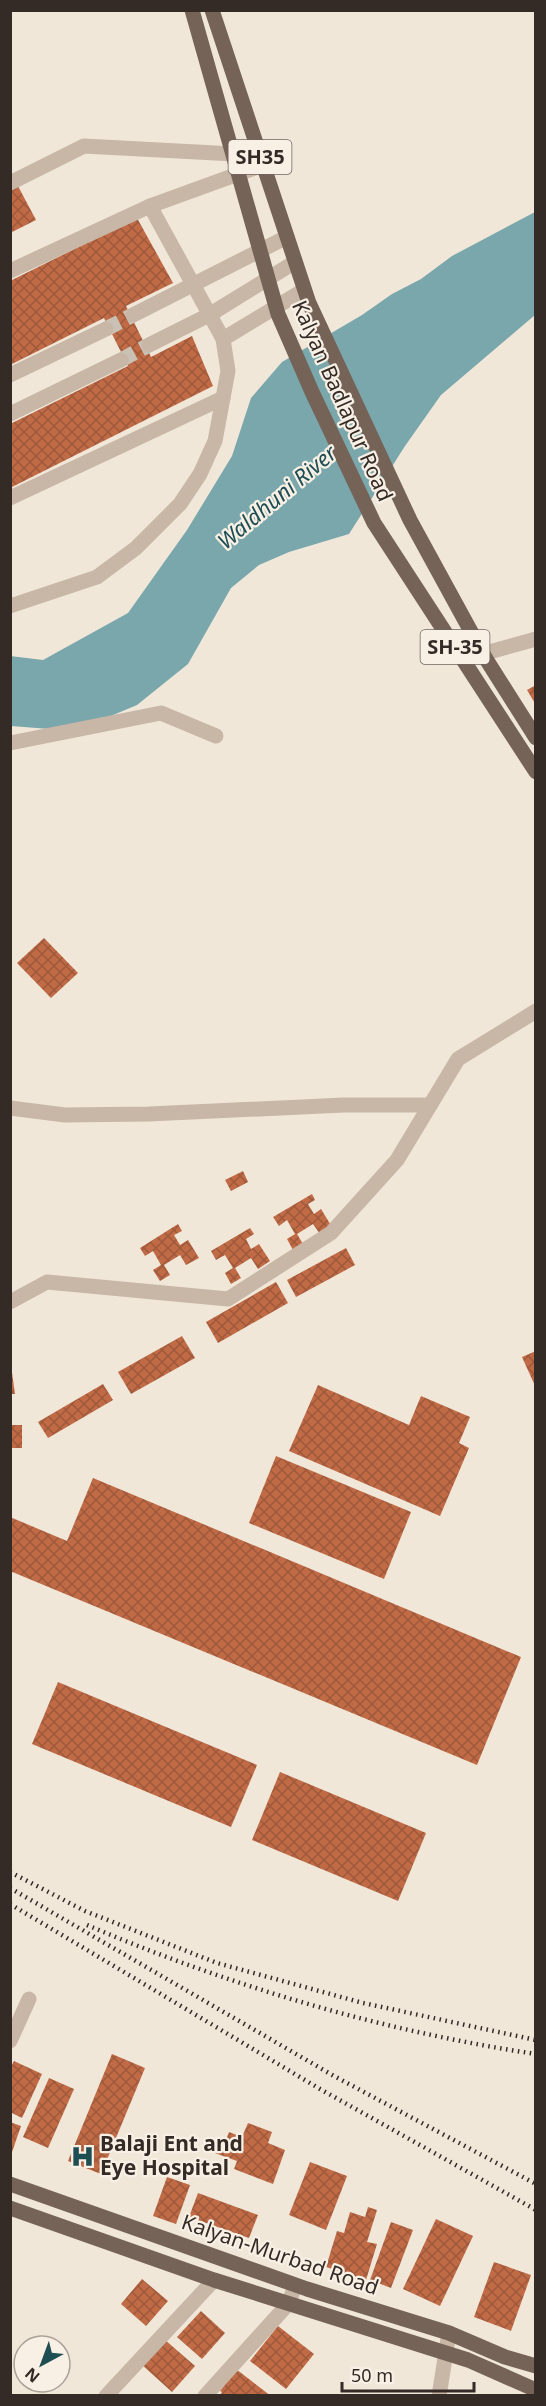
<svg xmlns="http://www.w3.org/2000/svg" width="546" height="2406" font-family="'Noto Sans',sans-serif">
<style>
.water{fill:#79a7ac}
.building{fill:url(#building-cross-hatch)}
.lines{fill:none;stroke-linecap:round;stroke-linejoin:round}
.minor-tunnel{stroke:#cac1b5;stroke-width:15;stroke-dasharray:15 8;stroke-linecap:butt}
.minor{stroke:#c8b7a6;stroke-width:15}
.major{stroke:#756358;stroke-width:15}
.rail{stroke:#342b26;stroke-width:4.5;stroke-dasharray:1.5 4.5;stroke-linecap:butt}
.labels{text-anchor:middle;stroke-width:4.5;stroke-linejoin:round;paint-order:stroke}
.shield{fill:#f8f0e5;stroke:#6f665f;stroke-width:1.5}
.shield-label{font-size:20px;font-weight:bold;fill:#342b26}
.street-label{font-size:21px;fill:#342b26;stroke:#f8f0e5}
.poi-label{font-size:21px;font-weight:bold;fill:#342b26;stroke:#f8f0e5;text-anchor:start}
.water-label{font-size:22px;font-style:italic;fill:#1e4d53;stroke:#f8f0e5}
</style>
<defs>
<pattern id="building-cross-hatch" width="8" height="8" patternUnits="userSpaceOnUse" patternTransform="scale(1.5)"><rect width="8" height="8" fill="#c16b46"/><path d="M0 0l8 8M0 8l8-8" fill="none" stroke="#9e583a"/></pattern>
</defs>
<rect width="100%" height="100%" fill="#f0e7d9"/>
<polygon class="water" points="535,212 535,315 441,395 405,446 349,534 289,552 259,565 231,588 188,664 137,705 75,731 11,726 10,656 43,660 128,613 187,530 232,456 251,398 282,362 362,315 392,294 421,279 452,256"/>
<g class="building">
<polygon points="10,171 36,220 10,233"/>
<polygon points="137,218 173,283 126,306 151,357 192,336 213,386 10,488 10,424 128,366 104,318 10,365 10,281"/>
<polygon points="536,685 536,705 527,690"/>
<polygon points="44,938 78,973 51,998 17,963"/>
<polygon points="243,1171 248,1182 231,1191 225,1180"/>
<polygon points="312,1194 315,1200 308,1204 314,1214 321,1209 332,1227 320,1234 313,1224 297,1234 303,1244 293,1250 287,1239 295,1234 287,1220 279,1226 273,1217"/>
<polygon points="178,1224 182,1231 174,1235 180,1245 188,1240 199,1258 186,1265 180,1255 164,1265 170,1275 160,1281 153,1270 161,1265 153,1251 145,1256 140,1248"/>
<polygon points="250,1228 254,1234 246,1239 251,1249 259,1244 270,1261 258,1269 251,1258 235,1268 241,1278 231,1284 225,1273 233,1268 225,1255 216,1260 211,1251"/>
<polygon points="346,1248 355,1265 296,1297 287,1280"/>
<polygon points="276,1282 288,1303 218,1343 206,1322"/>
<polygon points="182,1336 195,1358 131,1394 118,1372"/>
<polygon points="536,1351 536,1388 522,1357"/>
<polygon points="10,1358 15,1394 10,1394"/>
<polygon points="103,1384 113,1400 48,1438 38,1422"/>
<polygon points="318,1385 409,1425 421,1396 470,1417 459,1443 469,1448 440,1516 289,1451"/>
<rect x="10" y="1425" width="12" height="23"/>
<polygon points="276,1456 411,1512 384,1579 249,1523"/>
<polygon points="93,1478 521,1657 477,1765 10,1571 10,1517 67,1541"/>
<polygon points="58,1682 257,1765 231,1827 32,1744"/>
<polygon points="280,1772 426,1833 398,1901 252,1840"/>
<polygon points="112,2054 145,2068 101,2174 68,2161"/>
<polygon points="14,2061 42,2074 22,2118 10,2112 10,2069"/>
<polygon points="49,2078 74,2089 48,2148 23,2137"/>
<polygon points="10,2122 21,2126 11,2155 10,2155"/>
<polygon points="248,2123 272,2132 268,2143 285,2150 273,2184 234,2169 237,2161 212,2152 217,2140 225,2143 229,2132 242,2137"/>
<polygon points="310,2162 347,2176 326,2230 289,2215"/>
<polygon points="167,2177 190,2185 176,2224 153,2216"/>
<polygon points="198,2193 258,2215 249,2238 189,2217"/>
<polygon points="368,2207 377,2210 367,2242 377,2244 366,2280 326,2267 337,2231 344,2233 350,2212 365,2217"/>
<polygon points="436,2219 473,2236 440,2306 403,2289"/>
<polygon points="391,2222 413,2230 391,2288 370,2280"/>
<polygon points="494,2262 531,2275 511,2331 474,2317"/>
<polygon points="142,2279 168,2301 146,2326 121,2304"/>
<polygon points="201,2311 225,2333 202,2359 177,2337"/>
<polygon points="278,2326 314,2354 286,2389 250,2361"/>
<polygon points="164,2339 195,2366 172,2392 141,2364"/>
<polygon points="236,2369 271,2396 220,2396 222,2392 220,2391"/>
</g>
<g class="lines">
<g class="minor-tunnel">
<polyline points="106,329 133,315"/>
<polyline points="121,360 149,345"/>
</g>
<g class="minor">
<polyline points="10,183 84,146 234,154"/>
<polyline points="10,271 150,206 263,165"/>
<polyline points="133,315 287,237"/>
<polyline points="223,339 304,290"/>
<polyline points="149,345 209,315 295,262"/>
<polyline points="10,375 106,329"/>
<polyline points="10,414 121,360"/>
<polyline points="10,498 223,398"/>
<polyline points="10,606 97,577 136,548 180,504 200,474 215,441 228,371 223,339 150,206"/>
<polyline points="464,659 536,639"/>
<polyline points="10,743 161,713 216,736"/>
<polyline points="10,1108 65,1115 149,1114 344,1105 430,1105"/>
<polyline points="10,1302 47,1282 228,1299 331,1233 397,1160 458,1059 536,1011"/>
<polyline points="10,2041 29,1999"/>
<polyline points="106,2396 214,2280"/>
<polyline points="205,2396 289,2303 295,2285"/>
<polyline points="439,2396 449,2333"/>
</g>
<g class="major">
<polyline points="192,10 278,314 312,392 374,523 536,772"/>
<polyline points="212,10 309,303 410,520 486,659 536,738"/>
<polyline points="10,2184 307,2289 449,2333 505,2357 536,2366"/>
<polyline points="10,2208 214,2280 468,2360 536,2390"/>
</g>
<g class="rail">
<polyline points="10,1872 85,1911 217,1963 363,2003 536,2040"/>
<polyline points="10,1888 334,2076 536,2184"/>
<polyline points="10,1904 320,2089 536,2210"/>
<path d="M87,1925C230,1986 382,2031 536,2054"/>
</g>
</g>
<defs>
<symbol id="hospital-bare" viewBox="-9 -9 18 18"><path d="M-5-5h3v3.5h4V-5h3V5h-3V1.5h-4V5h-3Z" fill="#1e4d53" stroke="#f8f0e5" stroke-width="2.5" paint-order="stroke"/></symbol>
</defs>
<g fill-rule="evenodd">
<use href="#hospital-bare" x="66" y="2140" width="33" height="33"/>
</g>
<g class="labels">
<g class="shield">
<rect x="228.5" y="140" width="63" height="34" rx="4.5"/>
<rect x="420.5" y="630" width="69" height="34" rx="4.5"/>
</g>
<g class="shield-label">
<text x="260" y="164">SH35</text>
<text x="455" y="654">SH-35</text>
</g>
<g class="street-label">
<text transform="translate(342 401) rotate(66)" y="7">Kalyan Badlapur Road</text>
<text transform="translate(280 2255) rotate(19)" y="7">Kalyan-Murbad Road</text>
</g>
<g class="poi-label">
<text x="100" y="2151">Balaji Ent and<tspan x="100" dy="24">Eye Hospital</tspan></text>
</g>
<g class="water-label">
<text transform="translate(277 497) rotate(-40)" y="8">Waldhuni River</text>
</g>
</g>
<rect width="546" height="2406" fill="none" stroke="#342b26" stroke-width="24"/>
<g transform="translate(42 2364) rotate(221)"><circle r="28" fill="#f8f0e5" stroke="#aaa199" stroke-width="1.5"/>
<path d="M0-4.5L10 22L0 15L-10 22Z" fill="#1e4d53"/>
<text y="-9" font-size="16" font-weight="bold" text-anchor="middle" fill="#342b26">N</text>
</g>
<path d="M342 2382v9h132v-9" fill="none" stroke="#342b26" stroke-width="3"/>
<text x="351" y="2382" font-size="18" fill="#342b26" stroke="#f8f0e5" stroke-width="4.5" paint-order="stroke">50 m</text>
</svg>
